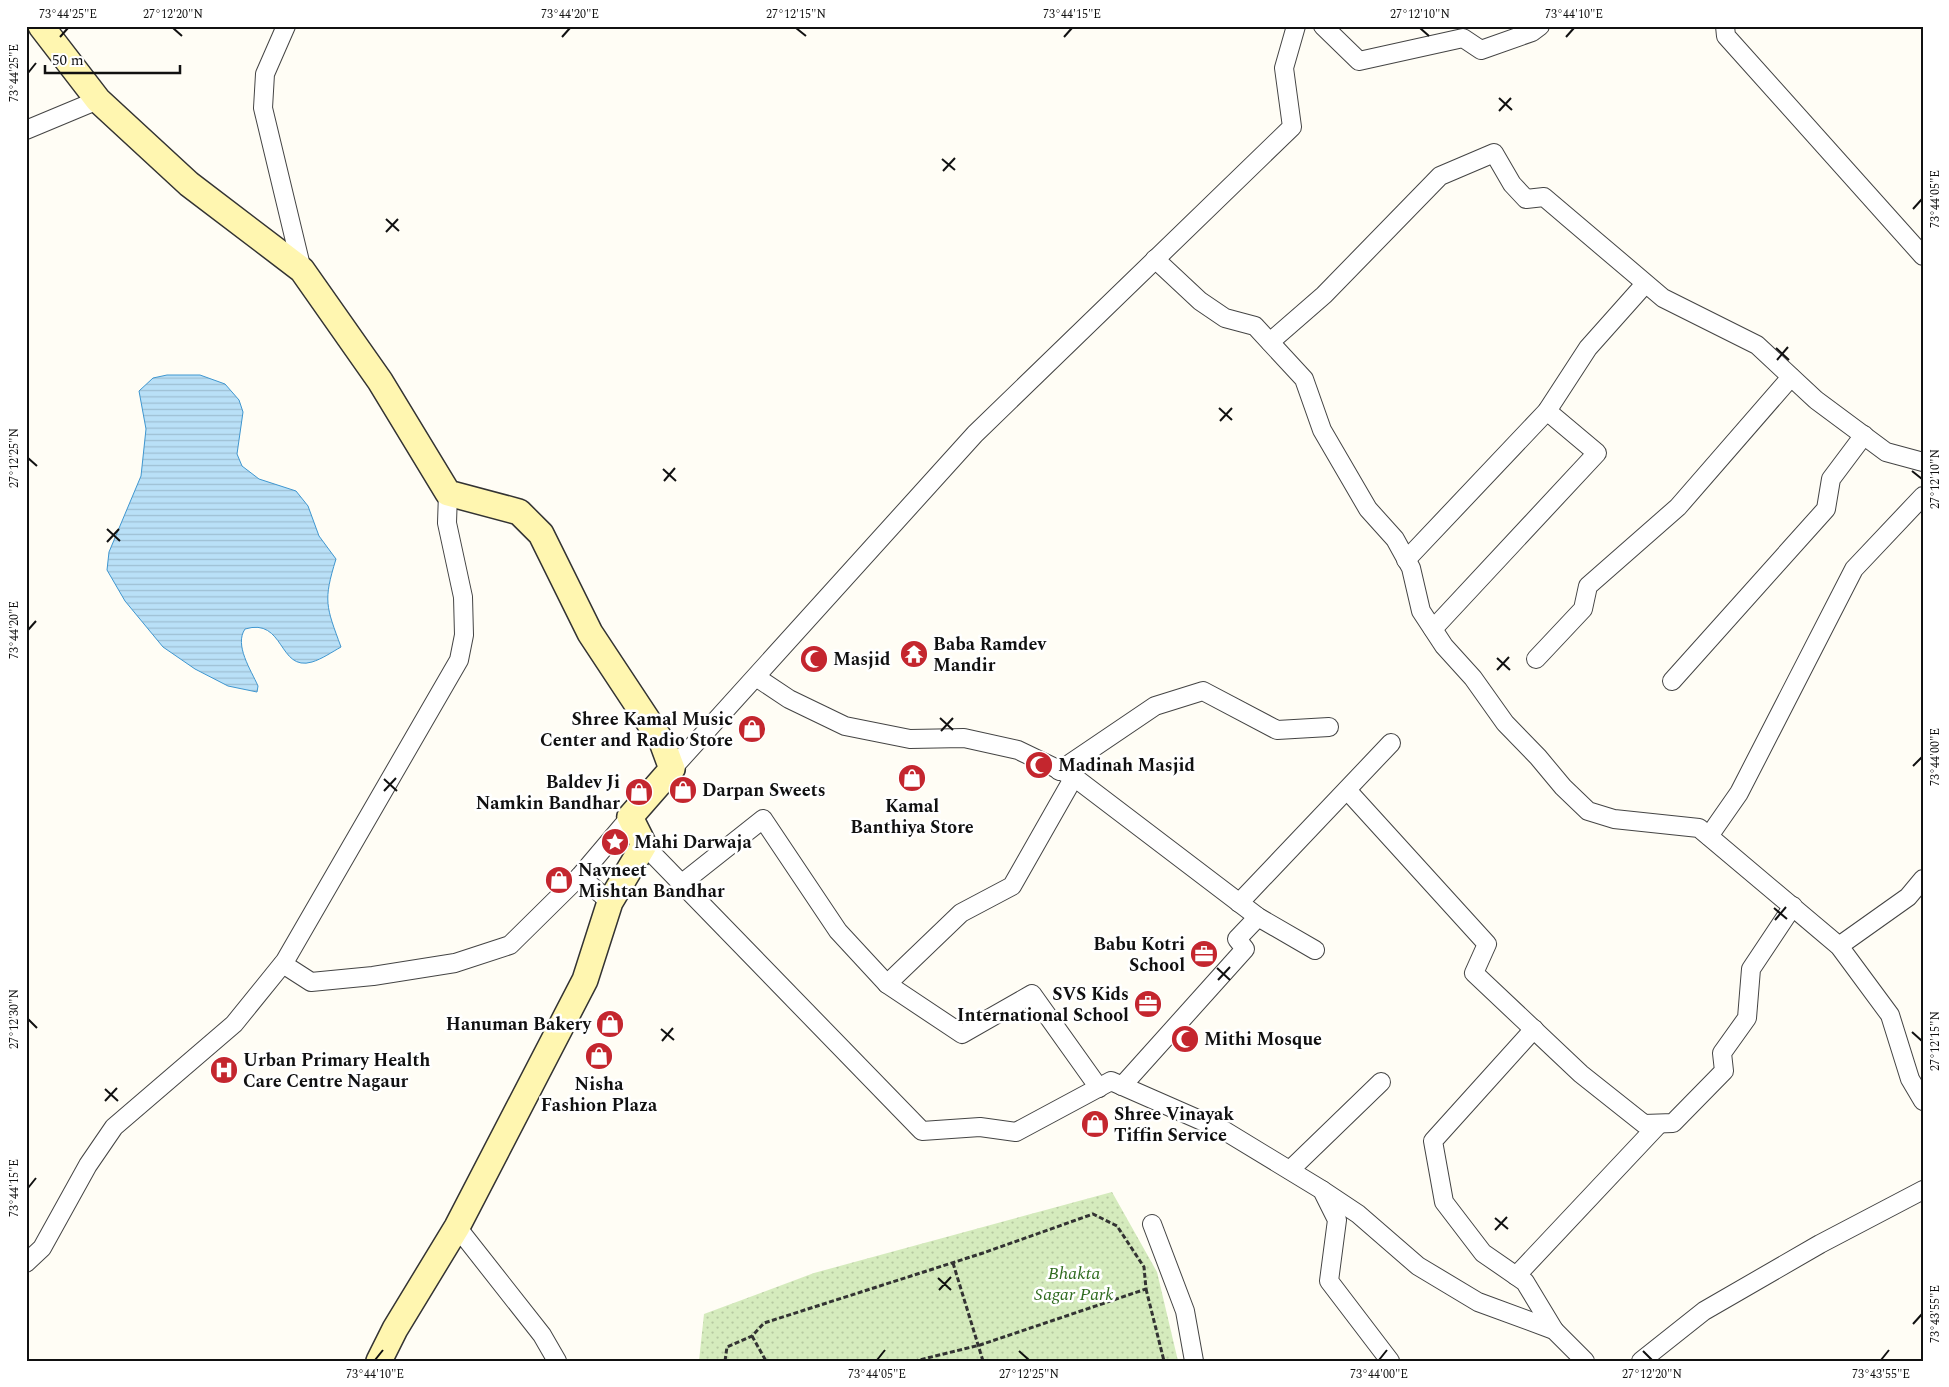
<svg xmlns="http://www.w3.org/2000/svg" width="1949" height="1387" font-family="Spectral,serif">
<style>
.park{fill:url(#park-dots)}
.water{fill:url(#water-rules);stroke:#3f96cf}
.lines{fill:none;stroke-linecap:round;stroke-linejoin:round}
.street-casing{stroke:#444;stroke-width:20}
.secondary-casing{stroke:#333;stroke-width:28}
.path{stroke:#333;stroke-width:3;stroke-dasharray:5 2.5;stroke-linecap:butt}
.street{stroke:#fff;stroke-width:18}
.secondary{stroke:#fff6b0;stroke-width:25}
.ticks{fill:none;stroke:#111;stroke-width:2}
.labels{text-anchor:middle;stroke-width:5;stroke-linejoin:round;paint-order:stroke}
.poi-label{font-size:18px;font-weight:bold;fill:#111;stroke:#fff;text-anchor:start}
.park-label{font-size:18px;font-style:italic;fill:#2f6b1f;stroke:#fff}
.neatline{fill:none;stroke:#111;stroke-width:2}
.ticks-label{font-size:12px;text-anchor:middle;fill:#111}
</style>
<defs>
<pattern id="park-dots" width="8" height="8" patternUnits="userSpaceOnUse" patternTransform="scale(1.25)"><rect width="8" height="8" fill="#d5ebbd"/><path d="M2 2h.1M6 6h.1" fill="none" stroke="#b6c8a1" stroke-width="1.8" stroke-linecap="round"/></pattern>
<pattern id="water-rules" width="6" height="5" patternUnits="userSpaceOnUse" patternTransform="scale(1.25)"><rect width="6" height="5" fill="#b9e0f7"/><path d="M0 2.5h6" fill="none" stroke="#9ebfd3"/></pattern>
</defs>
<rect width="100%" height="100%" fill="#fffdf5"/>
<polygon class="park" points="1112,1192 1157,1272 1178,1361 699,1361 704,1314 814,1273"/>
<path class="water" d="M167,375H200L225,384L239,400L243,412L237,454L242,466L259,479L296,491L308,506L319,536L336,559C323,601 326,606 341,647C332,652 322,659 312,662C278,672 285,617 245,629C234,645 251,670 258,686L257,692L228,686L195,669L163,647L125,601L107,570L109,552L141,476L146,429L139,391L153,378Z"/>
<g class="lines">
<defs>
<g id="street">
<polyline points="286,26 265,74 263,108 302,270"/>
<polyline points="1323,26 1359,61 1463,38 1481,50 1532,32 1540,26"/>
<polyline points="1725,26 1726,36 1923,256"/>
<polyline points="26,130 98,100"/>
<polyline points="1155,259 1200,301 1225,318 1255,326 1304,379 1322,430 1368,509 1395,539 1411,568 1421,611 1444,646 1473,678 1505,723 1538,757 1563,787 1588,811 1614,819 1699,828 1839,946 1890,1015 1910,1079 1923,1101"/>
<polyline points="1270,342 1324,295 1440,176 1494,153 1512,184 1526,199 1544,197 1663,298 1757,345 1816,400 1886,452 1923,462"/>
<polyline points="1406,560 1547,411 1588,348 1645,284"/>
<polyline points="1433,629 1597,453 1547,411"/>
<polyline points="1536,659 1583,609 1588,586 1678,507 1791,377"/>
<polyline points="756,677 789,699 845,726 910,739 964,738 1018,750 1074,777 1258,917 1315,950"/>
<polyline points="1672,681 1826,509 1831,479 1864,435"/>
<polyline points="672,769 975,434 1292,127 1284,68 1296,26"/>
<polyline points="1059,771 1155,706 1203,691 1277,730 1329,727"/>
<polyline points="1347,790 1487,944 1474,973 1581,1074 1644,1124 1673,1123 1724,1071 1722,1053 1747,1018 1751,969 1793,906"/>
<polyline points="1709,836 1739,793 1854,569 1923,496"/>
<polyline points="644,845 922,1131 980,1127 1016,1132 1111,1081 1225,1131 1322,1190 1337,1220 1329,1281 1390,1361"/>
<polyline points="681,884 763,819 838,931 887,984 962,1034 1032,994 1099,1088"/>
<polyline points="610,902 580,876 630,817"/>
<polyline points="1239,903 1391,743"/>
<polyline points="1839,946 1908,897 1923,879"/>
<polyline points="283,964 311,982 373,976 455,963 510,945 580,876"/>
<polyline points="887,984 961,913 1012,886 1074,777"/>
<polyline points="1534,1029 1433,1141 1444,1202 1483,1253 1525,1282 1554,1330"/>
<polyline points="1122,1086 1245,949 1237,939 1258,917"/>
<polyline points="1290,1170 1381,1082"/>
<polyline points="1322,1190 1358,1214 1418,1266 1478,1302 1554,1330 1585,1361"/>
<polyline points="1152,1224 1185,1311 1194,1361"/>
<polyline points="457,1227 542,1335 557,1361"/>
<polyline points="26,1263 42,1248 88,1165 114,1127 234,1024 285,961 459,660 464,635 463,597 447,523 448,493"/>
<polyline points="1516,1276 1659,1124"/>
<polyline points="1641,1361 1704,1311 1820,1244 1923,1190"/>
</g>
<polyline id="secondary" points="41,26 98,100 189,184 302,270 380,381 448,493 519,512 541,534 590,633 662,742 672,769 630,817 644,845 610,902 585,980 457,1227 395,1329 379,1361"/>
</defs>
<use href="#street" class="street-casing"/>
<use href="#secondary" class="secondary-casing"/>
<g class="path">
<polyline points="953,1263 983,1361"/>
<polyline points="1146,1289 1164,1361"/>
<polyline points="752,1336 766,1361"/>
<polyline points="725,1361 727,1347 752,1336 764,1323 983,1253 1093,1214 1117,1226 1144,1267 1146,1289 980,1345 915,1361"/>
</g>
<use href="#street" class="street"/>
<use href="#secondary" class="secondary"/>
</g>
<path class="ticks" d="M173,28L182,36M796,28L806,36M1420,28L1429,36M60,37L68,28M562,37L570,28M1064,37L1072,28M1566,37L1574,28M28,73L36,63M1499,98L1512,110M1499,111L1511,98M942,159L955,170M943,171L955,158M1913,209L1922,199M386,219L399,231M386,232L398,219M1776,348L1789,360M1777,360L1788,347M1219,408L1232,420M1220,421L1232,408M28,458L37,466M663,469L676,481M1912,471L1922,479M664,481L675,468M107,529L120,541M107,542L119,529M28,630L36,621M1497,658L1510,670M1497,670L1509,657M940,718L953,730M941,731L953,718M1913,766L1922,757M384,779L397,791M384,791L396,778M1774,908L1787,919M1775,920L1786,907M1217,968L1230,980M1218,980L1230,967M28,1019L37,1028M661,1029L674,1040M1912,1032L1922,1041M662,1041L673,1028M105,1089L118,1101M105,1101L117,1088M28,1188L36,1178M1495,1218L1508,1229M1495,1230L1507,1217M938,1278L951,1290M939,1290L951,1277M1913,1324L1922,1314M1019,1351L1029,1360M1643,1351L1652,1360M375,1360L383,1350M877,1360L885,1350M1379,1360L1387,1350M1881,1360L1889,1350"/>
<defs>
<symbol id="temple-disc" viewBox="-11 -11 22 22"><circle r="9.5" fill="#c4262e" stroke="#fff"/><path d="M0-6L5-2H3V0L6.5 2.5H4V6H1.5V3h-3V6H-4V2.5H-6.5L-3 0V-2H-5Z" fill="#fff"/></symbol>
<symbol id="mosque-disc" viewBox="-11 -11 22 22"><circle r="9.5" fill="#c4262e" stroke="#fff"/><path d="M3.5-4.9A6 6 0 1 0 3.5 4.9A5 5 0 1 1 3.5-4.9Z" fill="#fff"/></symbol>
<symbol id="shop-disc" viewBox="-11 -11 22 22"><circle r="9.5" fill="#c4262e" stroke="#fff"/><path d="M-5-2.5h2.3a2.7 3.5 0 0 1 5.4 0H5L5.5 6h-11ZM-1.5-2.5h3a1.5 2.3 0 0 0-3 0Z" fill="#fff"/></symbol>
<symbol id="sight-disc" viewBox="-11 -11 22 22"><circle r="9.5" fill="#c4262e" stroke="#fff"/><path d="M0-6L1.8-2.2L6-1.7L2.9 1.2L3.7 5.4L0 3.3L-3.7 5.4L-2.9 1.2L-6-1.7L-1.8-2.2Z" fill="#fff"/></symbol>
<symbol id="office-disc" viewBox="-11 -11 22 22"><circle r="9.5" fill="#c4262e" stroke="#fff"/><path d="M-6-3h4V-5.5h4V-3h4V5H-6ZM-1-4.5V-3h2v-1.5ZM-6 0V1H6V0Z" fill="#fff"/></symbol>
<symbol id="hospital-disc" viewBox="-11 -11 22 22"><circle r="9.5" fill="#c4262e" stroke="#fff"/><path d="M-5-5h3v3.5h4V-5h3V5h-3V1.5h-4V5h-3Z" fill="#fff"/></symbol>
</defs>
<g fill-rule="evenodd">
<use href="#temple-disc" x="898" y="638" width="32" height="32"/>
<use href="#mosque-disc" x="798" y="643" width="32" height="32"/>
<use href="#shop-disc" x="736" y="713" width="32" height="32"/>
<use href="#mosque-disc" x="1023" y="749" width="32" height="32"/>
<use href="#shop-disc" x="896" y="762" width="32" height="32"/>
<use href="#shop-disc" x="667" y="774" width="32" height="32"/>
<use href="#shop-disc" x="623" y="776" width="32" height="32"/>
<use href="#sight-disc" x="599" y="826" width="32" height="32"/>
<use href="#shop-disc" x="543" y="864" width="32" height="32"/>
<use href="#office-disc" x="1188" y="938" width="32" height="32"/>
<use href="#office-disc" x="1132" y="988" width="32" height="32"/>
<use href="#shop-disc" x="594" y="1008" width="32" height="32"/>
<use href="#mosque-disc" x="1169" y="1023" width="32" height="32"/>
<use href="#shop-disc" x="583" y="1040" width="32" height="32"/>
<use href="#hospital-disc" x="208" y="1054" width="32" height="32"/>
<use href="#shop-disc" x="1079" y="1108" width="32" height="32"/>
</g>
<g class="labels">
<g class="poi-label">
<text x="933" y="650">Baba Ramdev<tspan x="933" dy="21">Mandir</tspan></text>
<text x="833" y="665">Masjid</text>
<text x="733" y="725" text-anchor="end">Shree Kamal Music<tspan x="733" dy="21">Center and Radio Store</tspan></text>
<text x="1058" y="771">Madinah Masjid</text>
<text x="620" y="788" text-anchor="end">Baldev Ji<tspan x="620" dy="21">Namkin Bandhar</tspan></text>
<text x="702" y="796">Darpan Sweets</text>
<text x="912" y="812" text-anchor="middle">Kamal<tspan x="912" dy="21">Banthiya Store</tspan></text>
<text x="634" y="848">Mahi Darwaja</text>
<text x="578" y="876">Navneet<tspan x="578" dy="21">Mishtan Bandhar</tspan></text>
<text x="1185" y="950" text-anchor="end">Babu Kotri<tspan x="1185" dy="21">School</tspan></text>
<text x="1129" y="1000" text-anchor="end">SVS Kids<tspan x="1129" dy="21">International School</tspan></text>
<text x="591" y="1030" text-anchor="end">Hanuman Bakery</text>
<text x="1204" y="1045">Mithi Mosque</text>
<text x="243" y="1066">Urban Primary Health<tspan x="243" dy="21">Care Centre Nagaur</tspan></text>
<text x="599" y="1090" text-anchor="middle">Nisha<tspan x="599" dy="21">Fashion Plaza</tspan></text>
<text x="1114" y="1120">Shree Vinayak<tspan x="1114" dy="21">Tiffin Service</tspan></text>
</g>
<g class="park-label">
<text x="1074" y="1279">Bhakta<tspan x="1074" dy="21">Sagar Park</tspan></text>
</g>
</g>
<rect width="1949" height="1387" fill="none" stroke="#ffffff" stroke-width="55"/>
<path d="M45 65v8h135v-8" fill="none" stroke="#111111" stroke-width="2.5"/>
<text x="52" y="65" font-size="15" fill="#111111" stroke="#ffffff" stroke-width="4" paint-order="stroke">50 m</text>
<rect x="28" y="28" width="1894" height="1332" class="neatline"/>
<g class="ticks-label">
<text x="68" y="18">73°44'25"E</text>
<text x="173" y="18">27°12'20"N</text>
<text x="570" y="18">73°44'20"E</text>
<text x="796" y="18">27°12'15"N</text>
<text x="1072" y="18">73°44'15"E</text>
<text x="1420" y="18">27°12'10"N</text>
<text x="1574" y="18">73°44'10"E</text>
<text transform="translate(14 73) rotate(-90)" y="4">73°44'25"E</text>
<text transform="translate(1935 199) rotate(-90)" y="4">73°44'05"E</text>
<text transform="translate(14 458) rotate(-90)" y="4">27°12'25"N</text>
<text transform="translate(1935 479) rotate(-90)" y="4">27°12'10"N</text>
<text transform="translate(14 630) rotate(-90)" y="4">73°44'20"E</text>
<text transform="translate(1935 757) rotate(-90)" y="4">73°44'00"E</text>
<text transform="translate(14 1019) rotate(-90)" y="4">27°12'30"N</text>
<text transform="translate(1935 1041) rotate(-90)" y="4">27°12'15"N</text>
<text transform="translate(14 1188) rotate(-90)" y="4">73°44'15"E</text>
<text transform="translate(1935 1314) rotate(-90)" y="4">73°43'55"E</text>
<text x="375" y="1378">73°44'10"E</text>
<text x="877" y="1378">73°44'05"E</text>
<text x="1029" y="1378">27°12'25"N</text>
<text x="1379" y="1378">73°44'00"E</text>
<text x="1652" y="1378">27°12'20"N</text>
<text x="1881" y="1378">73°43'55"E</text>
</g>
</svg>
